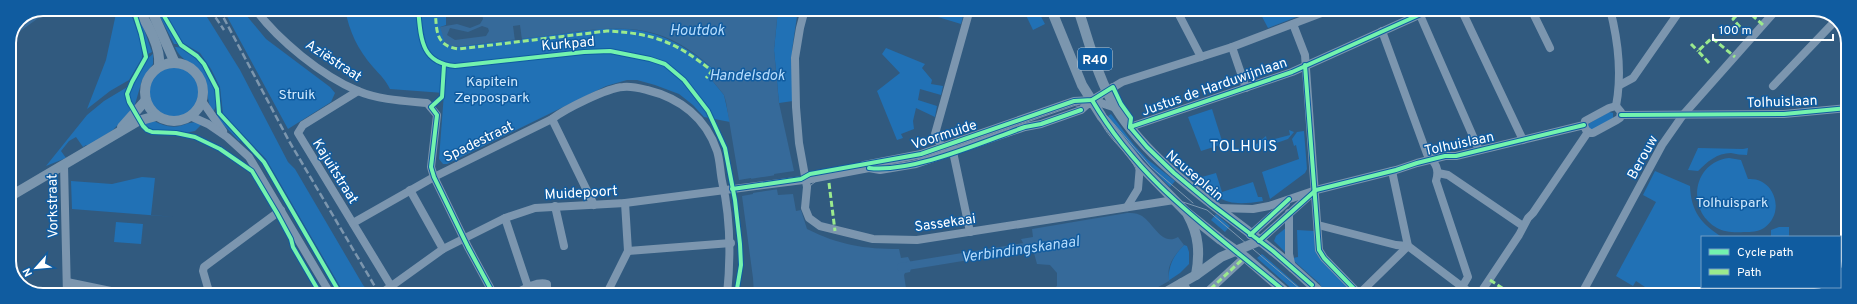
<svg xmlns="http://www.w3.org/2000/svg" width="1857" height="304" font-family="Overpass,sans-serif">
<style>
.green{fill:#2171b5}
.water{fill:#366a9a;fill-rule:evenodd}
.pier{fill:#315a7f}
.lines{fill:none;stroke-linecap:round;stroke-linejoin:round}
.canal{stroke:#366a9a;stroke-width:8}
.minor{stroke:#7c96af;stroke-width:8}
.major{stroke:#7b96ae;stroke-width:10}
.tram{stroke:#7c96ae;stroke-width:1}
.rail{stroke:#7c96ae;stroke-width:2.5;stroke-dasharray:7 3;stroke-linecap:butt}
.quiet{stroke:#9bea8d;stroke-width:3;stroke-dasharray:6 3;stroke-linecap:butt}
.cycleway-casing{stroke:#105ca0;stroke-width:6}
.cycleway{stroke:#73f3ae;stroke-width:4}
.labels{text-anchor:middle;stroke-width:3;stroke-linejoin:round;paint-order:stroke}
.shield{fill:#105ca0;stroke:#b7cee2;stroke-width:1}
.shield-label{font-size:13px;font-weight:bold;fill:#fff}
.street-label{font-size:14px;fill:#fff;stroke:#105ca0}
.park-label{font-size:14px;fill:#d1eafe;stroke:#105ca0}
.water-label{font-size:15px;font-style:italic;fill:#b4dbfc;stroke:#105ca0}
.neighbourhood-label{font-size:15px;letter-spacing:1px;fill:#fff;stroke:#105ca0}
.rim{fill:none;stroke:#fff;stroke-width:2}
</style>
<rect width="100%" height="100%" fill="#315a7f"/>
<g class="green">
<path d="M117,9H128C135,22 143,43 142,58L129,80L110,91L87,109L106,60Z"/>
<polygon points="156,9 158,9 179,44 174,44"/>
<polygon points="163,9 202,9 240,70 288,162 295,169 363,285 370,293 367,295 345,295 266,159 223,114 220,87 211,69 200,53 183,43"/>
<polygon points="223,9 241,9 266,39 330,87 335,93 331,102 288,129"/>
<path d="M345,9H446V25L440,27L455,47L600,29C652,26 678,40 717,72L711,79L724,95L730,122L704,117L693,105L679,94L655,85L637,80H627L606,86L447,164H443L439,159L444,93L390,89C385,79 380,75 373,67C358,50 349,31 345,9Z"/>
<polygon points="778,9 798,9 792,50 793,101 779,103 774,50"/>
<polygon points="940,9 965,9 961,24 938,17"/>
<polygon points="1023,9 1037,9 1045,24 1033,30"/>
<polygon points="1258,9 1317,9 1268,28"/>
<polygon points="133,10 144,29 152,52 146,55 141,30"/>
<path d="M175,47C198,46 228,94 213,112C205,100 210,86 201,73C193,61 181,62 175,47Z"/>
<polygon points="886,48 925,64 922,68 932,80 931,84 943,86 941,95 920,89 918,100 937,106 935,117 916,108 913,121 914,129 901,134 903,138 897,140 877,91 900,73 882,54"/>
<path d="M153,54V64L142,80L134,108C132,104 129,100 129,96C129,86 145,59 153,54Z"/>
<circle cx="174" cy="92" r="25"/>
<polygon points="129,86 127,97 132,110 113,130 88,146 86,145 83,147 76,137 69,141 61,151 66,158 46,166 87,115 104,101"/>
<polygon points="1212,109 1223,144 1201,151 1188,117"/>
<polygon points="1609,112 1613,113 1613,119 1595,129 1589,129 1588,124"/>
<path d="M1111,114L1134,145L1147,159L1175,181L1170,187C1147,164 1126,142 1108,116Z"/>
<polygon points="219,115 242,139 239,141 216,117"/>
<path d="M154,121C162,125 170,128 180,126C188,124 193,120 202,124L195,131L185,133L168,130H153L143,124Z"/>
<polygon points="1289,130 1294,132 1288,139 1254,151 1253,147 1266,136 1267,141 1290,135"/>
<polygon points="1304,131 1307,169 1305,173 1270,199 1262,172 1299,159 1296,145 1294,146 1292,139 1297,132"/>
<path d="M1698,148L1743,149L1748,148L1747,155C1741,155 1736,154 1731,153C1717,153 1707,162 1698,171L1688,170Z"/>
<path d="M1729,158L1741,160L1748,179C1775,177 1786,213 1764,228C1758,232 1751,232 1744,232C1735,233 1724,232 1717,228C1686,211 1692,162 1729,158Z"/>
<path d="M1655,171L1690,186C1691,211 1701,224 1722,237H1702V287H1777L1769,295H1657L1636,281L1633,286L1616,276L1656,202L1643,195Z"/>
<path d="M1216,173L1222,192L1253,182L1258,197H1262L1263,201C1226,207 1222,201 1195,179Z"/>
<polygon points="142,177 155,178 151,215 174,217 72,209 71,181 112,184"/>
<polygon points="1216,214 1230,226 1225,232 1211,220"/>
<polygon points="116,222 143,224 141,244 114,242"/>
<polygon points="1287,227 1287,254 1274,241 1276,236"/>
<polygon points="1779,227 1789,227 1789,237 1771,237 1771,230"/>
<polygon points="1297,230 1314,231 1318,256 1355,295 1329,295 1321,287 1320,284 1294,261 1293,258 1298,257"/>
<path d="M1184,245L1187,246L1189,252V264L1180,273L1168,281C1169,265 1173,256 1184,245Z"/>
<polygon points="1262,254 1303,290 1305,288 1314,295 1299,295 1257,258"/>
</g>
<g class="water">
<polygon points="44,9 43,12 44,14 12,37 19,19"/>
<path d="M481,9H778L774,50L779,103L794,171L774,174L778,195L793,194L796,211L801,210L807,229C839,245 864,249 899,249L901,258L908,257L912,265L910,272L905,273L904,275L907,295H754L753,278L742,196L753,194L751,178L739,180L726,102L724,95L711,79L717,72C703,60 689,48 672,40C632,21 588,30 546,36C516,39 485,43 455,47L445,43L440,27L457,24L470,28L480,24L483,19ZM482,26L488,28L489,31L486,36L455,40L447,35L450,28L468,32Z"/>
<path d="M1127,213C1132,213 1136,213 1140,215C1153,221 1161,247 1178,237L1184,245C1167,263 1164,273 1175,295H1046L1057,286V273L1050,265L1037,264L1034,253L1023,254L1025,247L1021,239L1033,237L1032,229Z"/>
</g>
<g class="pier">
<polygon points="520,25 522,40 515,41 513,26"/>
<polygon points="795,172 777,176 779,189 746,194 751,193 749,180 744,180"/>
<polygon points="1169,281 1176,295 1144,295"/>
</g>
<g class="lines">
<polyline class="canal" points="901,267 1036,245"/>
<g class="minor">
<path d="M255,9C278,40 322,76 358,91C379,100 405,101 427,103L437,115L431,167L434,177L468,247L494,295"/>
<polyline points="805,9 800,28 795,58 796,107 799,143 807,187 805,208 809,218 820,226 873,239 917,240 1174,200"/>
<polyline points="1176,9 1201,57"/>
<polyline points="1461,9 1523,140"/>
<polyline points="1531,9 1550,48"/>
<path d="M1610,9C1618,40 1622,75 1616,106"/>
<polyline points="1827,14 1840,23"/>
<polyline points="1420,15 1479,150"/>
<polyline points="1293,24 1305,55 1319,250 1324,258 1360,295"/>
<path d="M1382,31L1427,154C1435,163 1440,168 1436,181L1468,277L1462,287"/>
<polyline points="1232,47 1246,88"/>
<polyline points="1620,85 1633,78 1681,9"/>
<polyline points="1773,86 1836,20"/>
<polyline points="358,91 303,125 298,133 391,286"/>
<polyline points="202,101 223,131"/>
<polyline points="1621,115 1784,114 1848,108"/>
<polyline points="190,116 208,124 227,137 249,157 331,295"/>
<polyline points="552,119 594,205"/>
<polyline points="1130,127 1292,72 1432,9"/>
<polyline points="942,147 935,134 970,9"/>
<polyline points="952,147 970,232"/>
<polyline points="64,165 67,295"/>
<polyline points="864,165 921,154 1074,101 1092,100 1116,108 1113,87"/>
<polyline points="1438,173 1448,175 1523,226"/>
<polyline points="410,190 443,249"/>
<polyline points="555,206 564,246"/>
<polyline points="1127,207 1138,189 1140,165"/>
<polyline points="1218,208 1253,209 1269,206 1316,190 1396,170 1417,163 1445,156 1456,156 1584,125 1585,121 1609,108 1616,106 1621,112 1620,118 1617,120 1593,133 1590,133 1586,130 1584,125"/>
<polyline points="1289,213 1289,254 1292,268"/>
<polyline points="505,218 528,287"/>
<path d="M353,223L434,177L552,119C565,109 607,88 623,87C632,86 639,88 647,90C680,98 706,118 717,151C720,160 720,171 722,181C731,219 731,256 727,295"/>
<polyline points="1318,225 1396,245 1408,246 1473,295"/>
<polyline points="1250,235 1286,203"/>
<polyline points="1259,241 1311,194"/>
<polyline points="628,251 731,243"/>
<polyline points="67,282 130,295"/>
<path d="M515,294C524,289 537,281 547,284V287L543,289L538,285"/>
<polyline points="1359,294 1408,246 1392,171"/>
<polyline points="210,295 203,271 204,267 281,210"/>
<polyline points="379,295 443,249 505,218 535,208 625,203 811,179 869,168 880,170 916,164 1025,127 1041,124 1081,110 1092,100 1122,82 1232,47 1332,9"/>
<polyline points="606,295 628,251 625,203"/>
<polyline points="1204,295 1245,257"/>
<polyline points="1479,295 1519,235 1528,218 1533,213 1588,132"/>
<polyline points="1581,295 1662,145 1683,115 1777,9"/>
</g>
<g class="major">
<path d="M138,9C148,25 161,47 159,66"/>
<polyline points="151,9 175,63"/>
<polyline points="1051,9 1082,85 1102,117 1140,165 1186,212 1221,240 1245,257 1289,295"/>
<path d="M1078,9C1089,41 1098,80 1116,108C1153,167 1220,208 1273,251C1290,264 1306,280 1323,295"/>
<circle cx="174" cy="92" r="29"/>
<polyline points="122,127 146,100"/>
<polyline points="9,197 138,121 156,116"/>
<path d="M1188,215C1199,235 1200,253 1196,275"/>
<polyline points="1182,283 1189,295"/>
<polyline points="1161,295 1196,275 1221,257 1259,241"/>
</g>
<g class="tram">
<path d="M1111,87C1070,130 1147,150 1138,187C1136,197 1129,203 1121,207"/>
<polyline points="1076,106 1094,108 1108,117 1151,167 1193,203"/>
<polyline points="1307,295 1207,210 1183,202 1163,203 917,241 886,242 860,239 829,231 815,225 807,215 804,198 811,185 823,176 926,157 1079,104 1103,90 1232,49 1337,9"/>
</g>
<g class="rail">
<polyline points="210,9 224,30"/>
<polyline points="219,9 289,141 380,295"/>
</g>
<g class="quiet">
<path d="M435,9C437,29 434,46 459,49L607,31C653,33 676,42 712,71L706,78"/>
<polyline points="1745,9 1763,25"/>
<polyline points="1740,27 1733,19 1743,9"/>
<polyline points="1691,44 1698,51"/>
<polyline points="1709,63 1698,51 1712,38 1735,57"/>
<polyline points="829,183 835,231"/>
<polyline points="1490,280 1513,295"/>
<polyline points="1204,295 1245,257"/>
</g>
<defs>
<g id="cycleway">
<polyline points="133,9 141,34 146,57 132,82 127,94 129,102 143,126 147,130 152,132 176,133 195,137 220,149 252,171 277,213 291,239 293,247 321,295"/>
<polyline points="160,9 181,45 197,56 204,64 217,89 219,113 264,162 341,295"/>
<path d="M418,9C421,37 420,63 455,66L584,52L610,51L650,59L665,64L684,80L708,111L725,148L735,200L740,244L741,265L736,295"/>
<polyline points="444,65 442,97 431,107 437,115 431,167 434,177 468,247 494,295"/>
<polyline points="1305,65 1319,250 1324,258 1360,295"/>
<path d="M1092,100C1143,187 1215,232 1289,295"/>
<polyline points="1621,115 1784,114 1848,108"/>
<polyline points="1130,127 1292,72 1432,9"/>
<polyline points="1130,127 1147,147 1174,173 1211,204 1273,251 1312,285"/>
<path d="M869,168C913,173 982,142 1025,127L1041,124L1081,110"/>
<polyline points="732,189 801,179 810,174 921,154 1074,101 1092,100 1113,87 1121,104 1131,118 1130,127"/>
<polyline points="1250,235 1289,199"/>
<polyline points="1259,241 1316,190 1396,170 1417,163 1445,156 1456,156 1584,125"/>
</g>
</defs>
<use href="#cycleway" class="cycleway-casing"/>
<use href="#cycleway" class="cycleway"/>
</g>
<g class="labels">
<rect class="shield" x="1078" y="48" width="34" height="22" rx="3"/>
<g class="shield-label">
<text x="1095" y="64">R40</text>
</g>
<g class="street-label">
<text transform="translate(568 43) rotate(-5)" y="5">Kurkpad</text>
<text transform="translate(334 60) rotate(33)" y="5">Aziëstraat</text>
<text transform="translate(1214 86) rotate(-19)" y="5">Justus de Harduwijnlaan</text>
<text transform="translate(1782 101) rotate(-2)" y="5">Tolhuislaan</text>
<text transform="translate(944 134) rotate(-18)" y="5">Voormuide</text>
<text transform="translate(478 141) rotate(-26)" y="5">Spadestraat</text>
<text transform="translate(1459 143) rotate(-12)" y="5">Tolhuislaan</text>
<text transform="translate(1642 157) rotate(-61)" y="5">Berouw</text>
<text transform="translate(336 171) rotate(58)" y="5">Kajuitstraat</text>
<text transform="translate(1195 175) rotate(40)" y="5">Neuseplein</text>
<text transform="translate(581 192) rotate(-3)" y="5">Muidepoort</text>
<text transform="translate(52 206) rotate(-91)" y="5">Vorkstraat</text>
<text transform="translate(945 222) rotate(-8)" y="5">Sassekaai</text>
</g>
<g class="park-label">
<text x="492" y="86">Kapitein<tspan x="492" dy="16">Zeppospark</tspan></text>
<text x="297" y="99">Struik</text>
<text x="1732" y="207">Tolhuispark</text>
</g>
<g class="water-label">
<text x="697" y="35">Houtdok</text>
<text x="747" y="80">Handelsdok</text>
<text transform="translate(1020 249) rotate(-8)" y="5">Verbindingskanaal</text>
</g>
<g class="neighbourhood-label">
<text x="1244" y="151">TOLHUIS</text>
</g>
</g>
<path d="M0 0H1857V304H0ZM43 16H1814A27 27 0 0 1 1841 43V261A27 27 0 0 1 1814 288H43A27 27 0 0 1 16 261V43A27 27 0 0 1 43 16Z" fill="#105ca0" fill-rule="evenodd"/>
<path class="rim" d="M43 16H1814A27 27 0 0 1 1841 43V261A27 27 0 0 1 1814 288H43A27 27 0 0 1 16 261V43A27 27 0 0 1 43 16Z"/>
<rect x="1701" y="236" width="140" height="52" fill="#105ca0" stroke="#709dc6"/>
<rect x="1709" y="249" width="20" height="6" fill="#73f3ae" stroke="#709dc6"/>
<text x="1737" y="256" font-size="12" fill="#ffffff">Cycle path</text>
<rect x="1709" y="269" width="20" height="6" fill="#9bea8d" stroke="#709dc6"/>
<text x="1737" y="276" font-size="12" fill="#ffffff">Path</text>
<g transform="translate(36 268) rotate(243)" stroke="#105ca0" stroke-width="3" paint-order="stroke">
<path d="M0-3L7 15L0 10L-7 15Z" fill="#ffffff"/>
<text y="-6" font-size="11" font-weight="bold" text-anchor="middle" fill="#ffffff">N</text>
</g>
<path d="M1713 34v6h120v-6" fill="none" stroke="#ffffff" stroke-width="2"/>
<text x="1719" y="34" font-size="12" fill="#ffffff" stroke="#105ca0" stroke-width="3" paint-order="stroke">100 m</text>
</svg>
